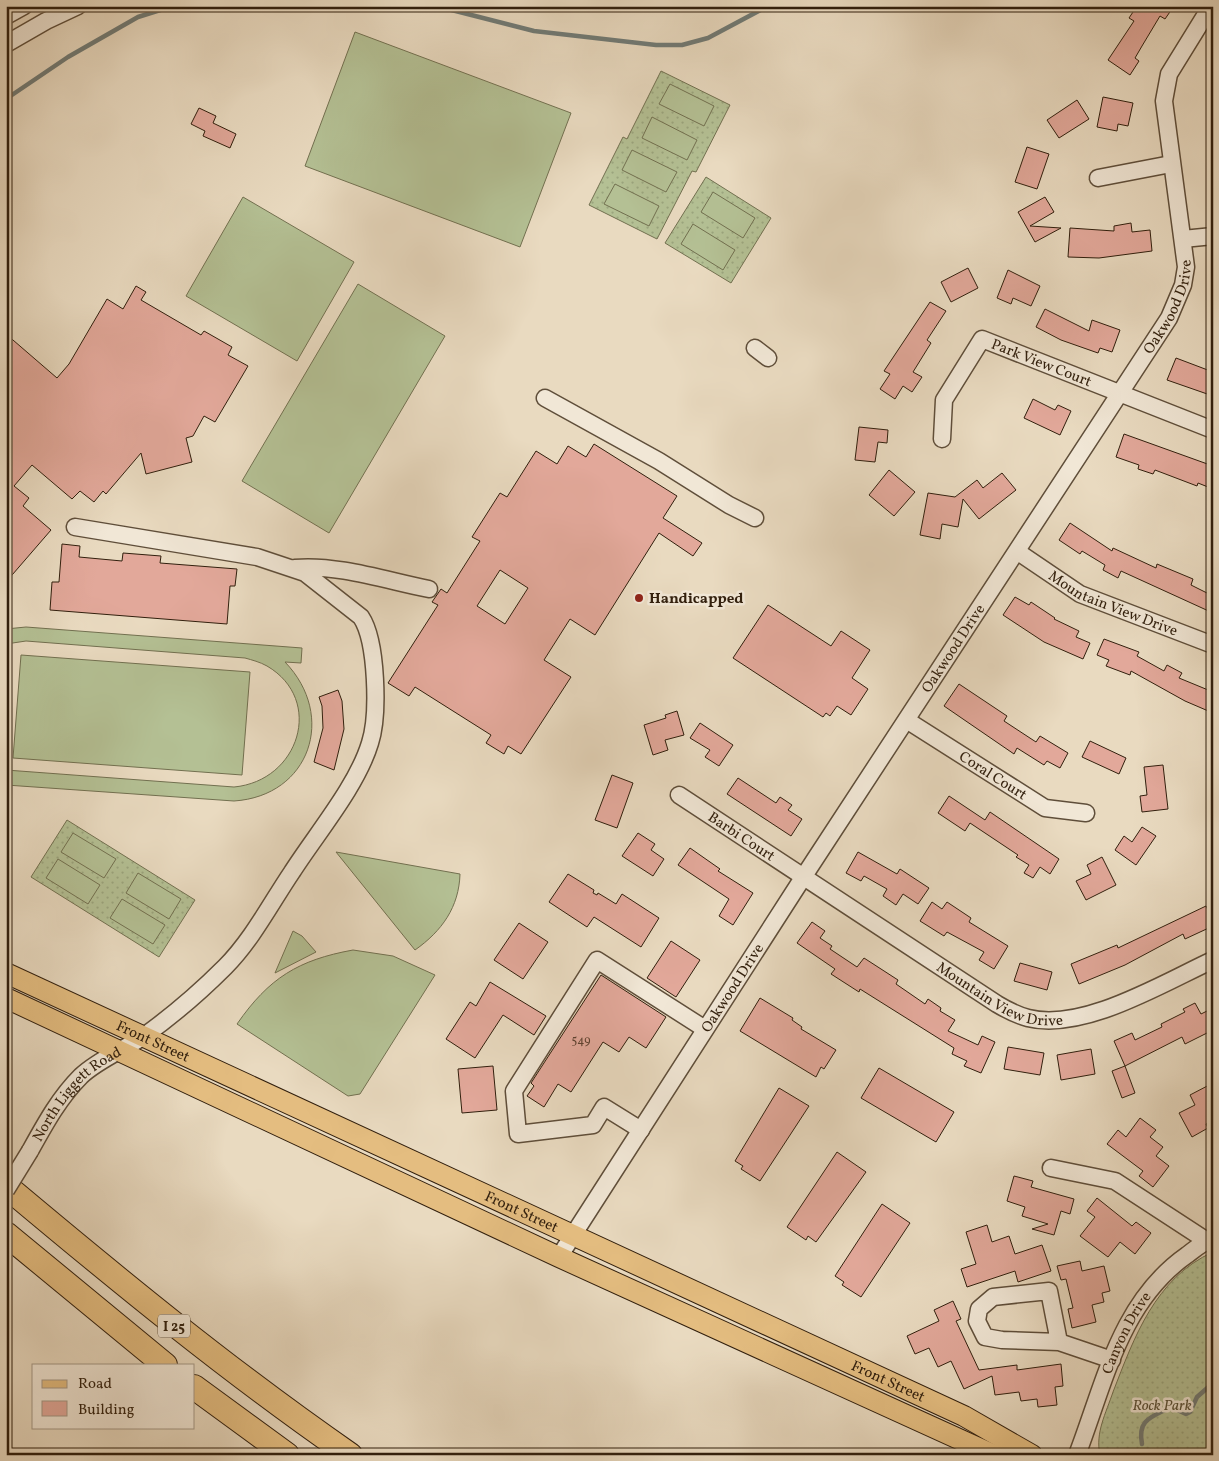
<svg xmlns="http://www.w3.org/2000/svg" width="1219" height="1461" font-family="Vollkorn,serif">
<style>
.grass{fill:url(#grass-dots);stroke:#727050}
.pitch{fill:#b4c094;stroke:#727050}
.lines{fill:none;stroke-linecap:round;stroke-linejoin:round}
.stream{stroke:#717b76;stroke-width:4.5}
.building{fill:#e2a89a;stroke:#311f0d;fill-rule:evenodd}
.minor-casing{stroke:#5f4e3a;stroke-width:19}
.major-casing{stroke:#311f0d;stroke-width:22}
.highway-casing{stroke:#311f0d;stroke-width:26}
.minor{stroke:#f1e7d6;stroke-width:16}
.major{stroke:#e4bd80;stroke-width:20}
.highway{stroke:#e4bd80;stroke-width:24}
.minor-bridge-casing{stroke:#5f4e3a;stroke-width:19;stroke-linecap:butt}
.minor-bridge{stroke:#f1e7d6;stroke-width:16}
.poi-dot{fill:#8f2418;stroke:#f1e7d6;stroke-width:2}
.labels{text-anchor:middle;stroke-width:5;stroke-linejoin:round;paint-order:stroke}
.number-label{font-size:12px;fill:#5d4130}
.shield{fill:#f1e7d6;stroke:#6b5b49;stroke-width:1}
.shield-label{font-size:14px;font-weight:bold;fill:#311f0d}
.street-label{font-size:15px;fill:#311f0d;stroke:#f1e7d6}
.poi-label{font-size:15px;font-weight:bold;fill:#311f0d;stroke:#f1e7d6;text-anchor:start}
.park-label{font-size:15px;font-style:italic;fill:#584f36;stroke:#f1e7d6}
</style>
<defs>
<pattern id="grass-dots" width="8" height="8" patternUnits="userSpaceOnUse" patternTransform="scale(1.25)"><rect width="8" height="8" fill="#b4c094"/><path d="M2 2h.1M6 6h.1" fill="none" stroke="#9ba57e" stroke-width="1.8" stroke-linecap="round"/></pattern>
</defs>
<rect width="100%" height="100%" fill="#e9dac0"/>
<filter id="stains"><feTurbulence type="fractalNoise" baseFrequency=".004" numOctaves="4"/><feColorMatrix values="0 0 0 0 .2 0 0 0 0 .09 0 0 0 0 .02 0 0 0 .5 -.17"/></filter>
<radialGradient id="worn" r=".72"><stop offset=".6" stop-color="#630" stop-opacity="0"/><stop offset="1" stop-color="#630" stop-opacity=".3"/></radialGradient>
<g class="grass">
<polygon points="661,71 730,105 696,172 692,171 657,239 589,205 623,137 627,139"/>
<polygon points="706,177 771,218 731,283 665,243"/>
<polygon points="67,820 195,900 159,957 31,877"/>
<path d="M1213,1252V1455H1100C1095,1433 1106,1413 1113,1392C1134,1338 1155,1278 1213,1252Z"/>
</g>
<g class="pitch">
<polygon points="355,32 571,113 520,247 305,166"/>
<polygon points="670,84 714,106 704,126 659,104"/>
<polygon points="652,117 697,140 687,160 642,138"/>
<polygon points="632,150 677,172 666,192 622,170"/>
<polygon points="615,184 659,206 649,226 604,204"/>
<polygon points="713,192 755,218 743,238 701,212"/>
<polygon points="243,197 354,262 297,361 186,296"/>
<polygon points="693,224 735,250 723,270 681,244"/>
<polygon points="358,284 445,336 329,533 242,481"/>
<path d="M26,627L302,648L301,663L285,662C337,716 310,796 234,801L6,785V770L234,787C299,781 325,700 267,666C260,662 252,660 245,658L26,641L6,644V629Z"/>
<polygon points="21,655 250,672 242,775 13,758"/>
<polygon points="73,833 116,859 104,878 61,852"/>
<path d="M336,852L460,874C459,907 442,931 415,950Z"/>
<polygon points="58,859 100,885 88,904 46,878"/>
<polygon points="138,873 181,899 169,919 126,893"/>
<polygon points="122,899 165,925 153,944 110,918"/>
<polygon points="293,931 302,936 316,952 275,973"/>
<path d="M353,950L393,956L435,975L360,1094L348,1096L237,1024C269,978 298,960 353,950Z"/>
</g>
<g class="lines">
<g class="stream">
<polyline points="436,6 534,31 656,45 682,45 708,38 768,6"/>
<polyline points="6,99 68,57 138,17 173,6"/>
<path d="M1142,1444C1137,1419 1152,1417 1171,1407L1186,1414L1190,1412L1197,1397L1213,1383"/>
</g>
</g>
<g class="building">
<polygon points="1137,6 1174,6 1165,19 1160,16 1142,46 1135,58 1139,61 1130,75 1108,60 1134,21 1129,18"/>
<polygon points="1103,97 1133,103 1128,126 1118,124 1117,131 1097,127"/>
<polygon points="1077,100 1089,119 1059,138 1047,120"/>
<polygon points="199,108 216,116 213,123 236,134 230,148 203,136 205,131 191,124"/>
<polygon points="1027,147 1049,154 1037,189 1015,182"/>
<polygon points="1045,197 1054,212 1030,226 1061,228 1035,242 1018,212"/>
<polygon points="1131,223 1132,232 1150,230 1152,251 1099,258 1068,257 1070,228 1114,231 1114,226"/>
<polygon points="968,268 978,288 951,302 941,282"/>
<polygon points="1008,270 1040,286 1031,306 1013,298 1011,304 997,298"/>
<polygon points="136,286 146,292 141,300 201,335 204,331 232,347 228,355 248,366 215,422 204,416 193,436 186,438 192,462 146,474 141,453 106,494 103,491 94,502 80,491 72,499 32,465 14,486 29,498 23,506 51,530 6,582 6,334 57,378 69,364 107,299 123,309"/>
<polygon points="930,302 946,311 927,340 931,343 913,372 922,377 912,392 903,386 895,399 880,389 890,374 884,371"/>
<polygon points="1045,309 1089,331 1092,320 1120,330 1112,352 1100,348 1098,353 1061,340 1036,327"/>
<polygon points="1176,358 1213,372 1213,396 1167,380"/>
<polygon points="1033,399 1055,410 1058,405 1071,411 1060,435 1024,418"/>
<polygon points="859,427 888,430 887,443 878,442 875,462 855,460"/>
<polygon points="1124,434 1213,466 1213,489 1198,483 1197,486 1155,470 1153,474 1138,469 1139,465 1116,457"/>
<path d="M594,444L677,496L663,518L702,543L693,556L659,533L595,635L570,619L544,660L571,677L521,754L508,746L504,754L486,743L491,735L415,687L409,696L388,683L438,605L432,602L441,589L447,593L480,541L472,537L500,493L507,497L536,451L557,464L568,446L586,457ZM500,570L528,588L505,624L477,606Z"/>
<polygon points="889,470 915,492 894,516 869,495"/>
<polygon points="1002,473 1016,490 979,519 963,499 958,527 942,524 940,539 920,535 928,493 955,497 977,480 983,488"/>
<polygon points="1070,523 1112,551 1113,548 1156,568 1157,564 1193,579 1191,585 1213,596 1213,613 1121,571 1118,578 1103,570 1105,565 1082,551 1080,554 1059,540"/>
<polygon points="62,544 80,546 79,557 122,561 123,553 161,556 160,563 237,569 235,586 230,586 227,624 50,610 52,582 59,582"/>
<polygon points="1015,597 1029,605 1031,602 1055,618 1054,619 1079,631 1076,637 1090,643 1083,659 1044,642 1003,615"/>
<polygon points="768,605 831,646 841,631 870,650 852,678 868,689 851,715 837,706 830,716 826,713 823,717 733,658"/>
<polygon points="1104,639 1139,652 1137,656 1164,671 1167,665 1182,673 1179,678 1213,692 1213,713 1185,701 1131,671 1130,675 1106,666 1109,660 1097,655"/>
<polygon points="959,684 1007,716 1004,721 1036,742 1040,736 1068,753 1060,768 1047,761 1044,765 1017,748 1014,754 944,706"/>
<polygon points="338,690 342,701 344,729 334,770 314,762 323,728 322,706 319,697"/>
<polygon points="677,711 684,735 665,740 668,750 653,755 644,725 666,718 665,715"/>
<polygon points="700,723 733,745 719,766 705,757 710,750 690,738"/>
<polygon points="1090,741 1126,758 1119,774 1082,757"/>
<polygon points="1163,765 1168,809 1142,812 1140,796 1147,795 1144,767"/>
<polygon points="612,775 633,783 617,828 595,820"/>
<polygon points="738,778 776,803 780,797 792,805 788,810 802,819 791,836 727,794"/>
<polygon points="949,796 985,820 990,812 1059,859 1050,874 1040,867 1033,878 1024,873 1029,865 1016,857 1018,855 970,823 965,831 938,813"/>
<polygon points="1142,827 1156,836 1136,865 1115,850 1124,836 1132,842"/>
<polygon points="638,833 655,844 651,850 664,859 653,876 622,856"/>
<polygon points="690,848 720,869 718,871 753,893 733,925 719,916 729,899 678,865"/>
<polygon points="858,852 897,874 900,869 929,888 918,904 903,894 896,905 883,896 887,889 864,876 861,881 846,873"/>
<polygon points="1102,857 1116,885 1086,900 1076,881 1091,874 1087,865"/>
<polygon points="568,874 594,890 593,893 597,895 598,893 616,904 622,894 659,918 641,947 594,917 587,927 549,902"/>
<polygon points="932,902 942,909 947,902 971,918 969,922 1008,946 994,969 979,960 984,952 947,932 944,936 920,921"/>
<polygon points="1206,906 1213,920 1213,926 1185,939 1183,934 1125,965 1079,984 1071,964 1117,945 1118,948"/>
<polygon points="812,922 825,931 820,938 832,946 830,949 857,967 864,958 898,980 896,984 925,1004 928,999 941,1008 940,1011 955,1020 948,1031 978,1045 982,1036 995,1042 981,1073 964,1066 967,1061 952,1054 954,1048 860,989 859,992 831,974 835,969 797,943"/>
<polygon points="519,923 548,942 523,979 494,960"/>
<polygon points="671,941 700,960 676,997 647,978"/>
<polygon points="1020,963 1052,972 1047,990 1014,981"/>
<polygon points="601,975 666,1017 646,1048 629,1037 619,1052 603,1042 571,1092 558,1084 544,1107 527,1096 534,1086 531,1083"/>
<polygon points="490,982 546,1016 534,1035 503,1015 475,1058 446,1039 470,1002 476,1006"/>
<polygon points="760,998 793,1018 792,1020 802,1027 801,1029 836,1050 824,1069 821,1067 816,1077 740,1031"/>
<polygon points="1195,1003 1201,1014 1213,1008 1213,1030 1185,1044 1182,1037 1125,1066 1114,1041 1132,1033 1135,1040 1162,1027 1161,1024 1185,1012 1183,1009"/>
<polygon points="1008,1047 1044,1053 1040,1075 1004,1069"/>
<polygon points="1091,1049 1095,1074 1061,1080 1057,1055"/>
<polygon points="493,1066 497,1110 462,1113 458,1069"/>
<polygon points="1125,1066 1135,1093 1122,1098 1112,1071"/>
<polygon points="879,1068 954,1112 936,1142 861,1098"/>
<polygon points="1213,1083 1213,1121 1206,1124 1208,1128 1192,1137 1179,1113 1195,1105 1190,1095"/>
<polygon points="779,1088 809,1106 760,1181 741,1169 743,1166 735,1161"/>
<polygon points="1140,1118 1156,1130 1150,1137 1163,1147 1156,1156 1169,1166 1153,1187 1139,1176 1143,1171 1107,1144 1118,1130 1126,1137"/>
<polygon points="837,1152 866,1172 816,1242 808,1236 806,1240 787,1227"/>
<polygon points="1014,1176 1033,1181 1031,1187 1074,1199 1070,1214 1061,1211 1054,1235 1032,1229 1048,1224 1022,1216 1025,1207 1007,1201"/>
<polygon points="1097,1198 1132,1226 1136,1222 1151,1233 1135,1254 1120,1242 1108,1257 1080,1236 1095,1217 1087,1211"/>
<polygon points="882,1204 910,1223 861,1297 842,1285 844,1282 835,1276"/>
<polygon points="987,1225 992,1242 1009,1236 1015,1254 1042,1245 1051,1271 1018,1282 1015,1271 967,1287 961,1269 976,1264 966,1232"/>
<polygon points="1080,1261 1082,1271 1104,1266 1110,1291 1102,1293 1104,1302 1092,1305 1096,1322 1072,1328 1068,1309 1073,1308 1066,1279 1061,1280 1057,1266"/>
<polygon points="953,1301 961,1319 956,1321 979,1370 1017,1365 1017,1370 1061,1364 1063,1386 1055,1387 1057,1405 1038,1407 1037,1399 1021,1401 1019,1392 995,1395 992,1376 964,1389 951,1361 938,1367 929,1348 915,1354 907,1336 939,1321 934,1310"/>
</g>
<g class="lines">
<defs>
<g id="minor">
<polyline points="6,16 24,6"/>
<polyline points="6,44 46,21 78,6"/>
<polyline points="1098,178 1171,164"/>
<polyline points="1183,239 1213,236"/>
<polyline points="755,348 768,358"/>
<polyline points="545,398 659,461 729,505 755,518"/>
<path id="s1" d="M942,439L944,400L982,339L1213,430"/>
<path id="s2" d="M1018,552L1080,594L1213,645"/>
<path d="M295,568C337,564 388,581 429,589"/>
<path id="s3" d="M908,721L1045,808L1086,813"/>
<path id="s4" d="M679,795L997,1004C1007,1010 1017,1015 1028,1018C1083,1032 1163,983 1213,960"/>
<polyline points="641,1130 604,1107 593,1125 518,1134 514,1091 597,960 705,1029"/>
<path id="s5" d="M30,1151C45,1124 59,1098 81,1076C99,1059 124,1050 144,1036C172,1016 201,991 225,967C252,940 271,903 292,872C317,833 357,786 370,743C379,715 377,641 361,617L305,573L257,557L75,527"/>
<polyline points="1051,1168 1115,1181 1207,1241"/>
<path id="s6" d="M559,1257L804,876L1169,318L1183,285L1186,267L1164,101L1169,74L1211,6"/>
<polyline points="1059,1342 1049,1291 993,1297 979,1309 977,1321 985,1337 1002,1340 1059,1342 1112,1360"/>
<path id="s7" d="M1077,1455C1105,1382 1120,1302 1187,1255C1195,1249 1203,1242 1213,1238"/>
</g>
<g id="major">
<path id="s8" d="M6,973L964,1416L1032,1455"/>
<polyline points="6,998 559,1257 994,1455"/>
</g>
<g id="highway">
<path d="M6,1186C118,1280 230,1372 350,1455"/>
<polyline points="6,1234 165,1365"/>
<polyline points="194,1387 287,1455"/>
</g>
</defs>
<use href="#minor" class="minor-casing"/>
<use href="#major" class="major-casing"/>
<use href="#highway" class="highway-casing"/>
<use href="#minor" class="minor"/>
<use href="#major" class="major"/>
<use href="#highway" class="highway"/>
<defs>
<polyline id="minor-bridge" points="6,1190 30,1151"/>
</defs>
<use href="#minor-bridge" class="minor-bridge-casing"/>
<use href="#minor-bridge" class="minor-bridge"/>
</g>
<circle class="poi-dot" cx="639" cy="598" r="5"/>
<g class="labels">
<g class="number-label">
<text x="581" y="1044">549</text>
</g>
<rect class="shield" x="158" y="1314.5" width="32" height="23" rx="4"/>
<g class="shield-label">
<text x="174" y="1331">I 25</text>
</g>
<g class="street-label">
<text dy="5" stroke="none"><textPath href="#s6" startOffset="1130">Oakwood Drive</textPath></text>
<text dy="5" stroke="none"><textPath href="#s1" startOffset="175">Park View Court</textPath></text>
<text dy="5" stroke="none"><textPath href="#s2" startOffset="109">Mountain View Drive</textPath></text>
<text dy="5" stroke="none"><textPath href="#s6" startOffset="725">Oakwood Drive</textPath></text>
<text dy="5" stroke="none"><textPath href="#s3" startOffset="101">Coral Court</textPath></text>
<text dy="5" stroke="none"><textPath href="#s4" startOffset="75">Barbi Court</textPath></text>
<text dy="5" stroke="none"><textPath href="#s6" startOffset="320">Oakwood Drive</textPath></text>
<text dy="5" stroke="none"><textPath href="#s4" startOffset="380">Mountain View Drive</textPath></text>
<text dy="5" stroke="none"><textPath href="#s8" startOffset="162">Front Street</textPath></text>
<text dy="5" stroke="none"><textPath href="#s5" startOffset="75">North Liggett Road</textPath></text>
<text dy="5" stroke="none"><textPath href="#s8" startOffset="568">Front Street</textPath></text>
<text dy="5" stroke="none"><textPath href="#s7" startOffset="132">Canyon Drive</textPath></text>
<text dy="5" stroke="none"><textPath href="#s8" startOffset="972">Front Street</textPath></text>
</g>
<g class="poi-label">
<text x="649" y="603">Handicapped</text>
</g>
<g class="park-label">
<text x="1162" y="1410">Rock Park</text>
</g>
</g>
<rect width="1219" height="1461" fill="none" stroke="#e9dac0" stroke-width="25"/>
<rect x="8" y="8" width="1204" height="1446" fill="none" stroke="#311f0d" stroke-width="2.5"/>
<rect x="12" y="12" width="1194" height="1436" fill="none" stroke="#311f0d"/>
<rect x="32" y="1364" width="162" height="65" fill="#f1e7d6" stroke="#a49786"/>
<rect x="42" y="1380" width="25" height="8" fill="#e4bd80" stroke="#a49786"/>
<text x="78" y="1388" font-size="15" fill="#311f0d">Road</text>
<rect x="42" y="1401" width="25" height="15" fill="#e2a89a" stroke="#a49786"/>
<text x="78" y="1414" font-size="15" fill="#311f0d">Building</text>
<rect width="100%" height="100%" filter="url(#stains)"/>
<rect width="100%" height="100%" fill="url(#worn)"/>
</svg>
